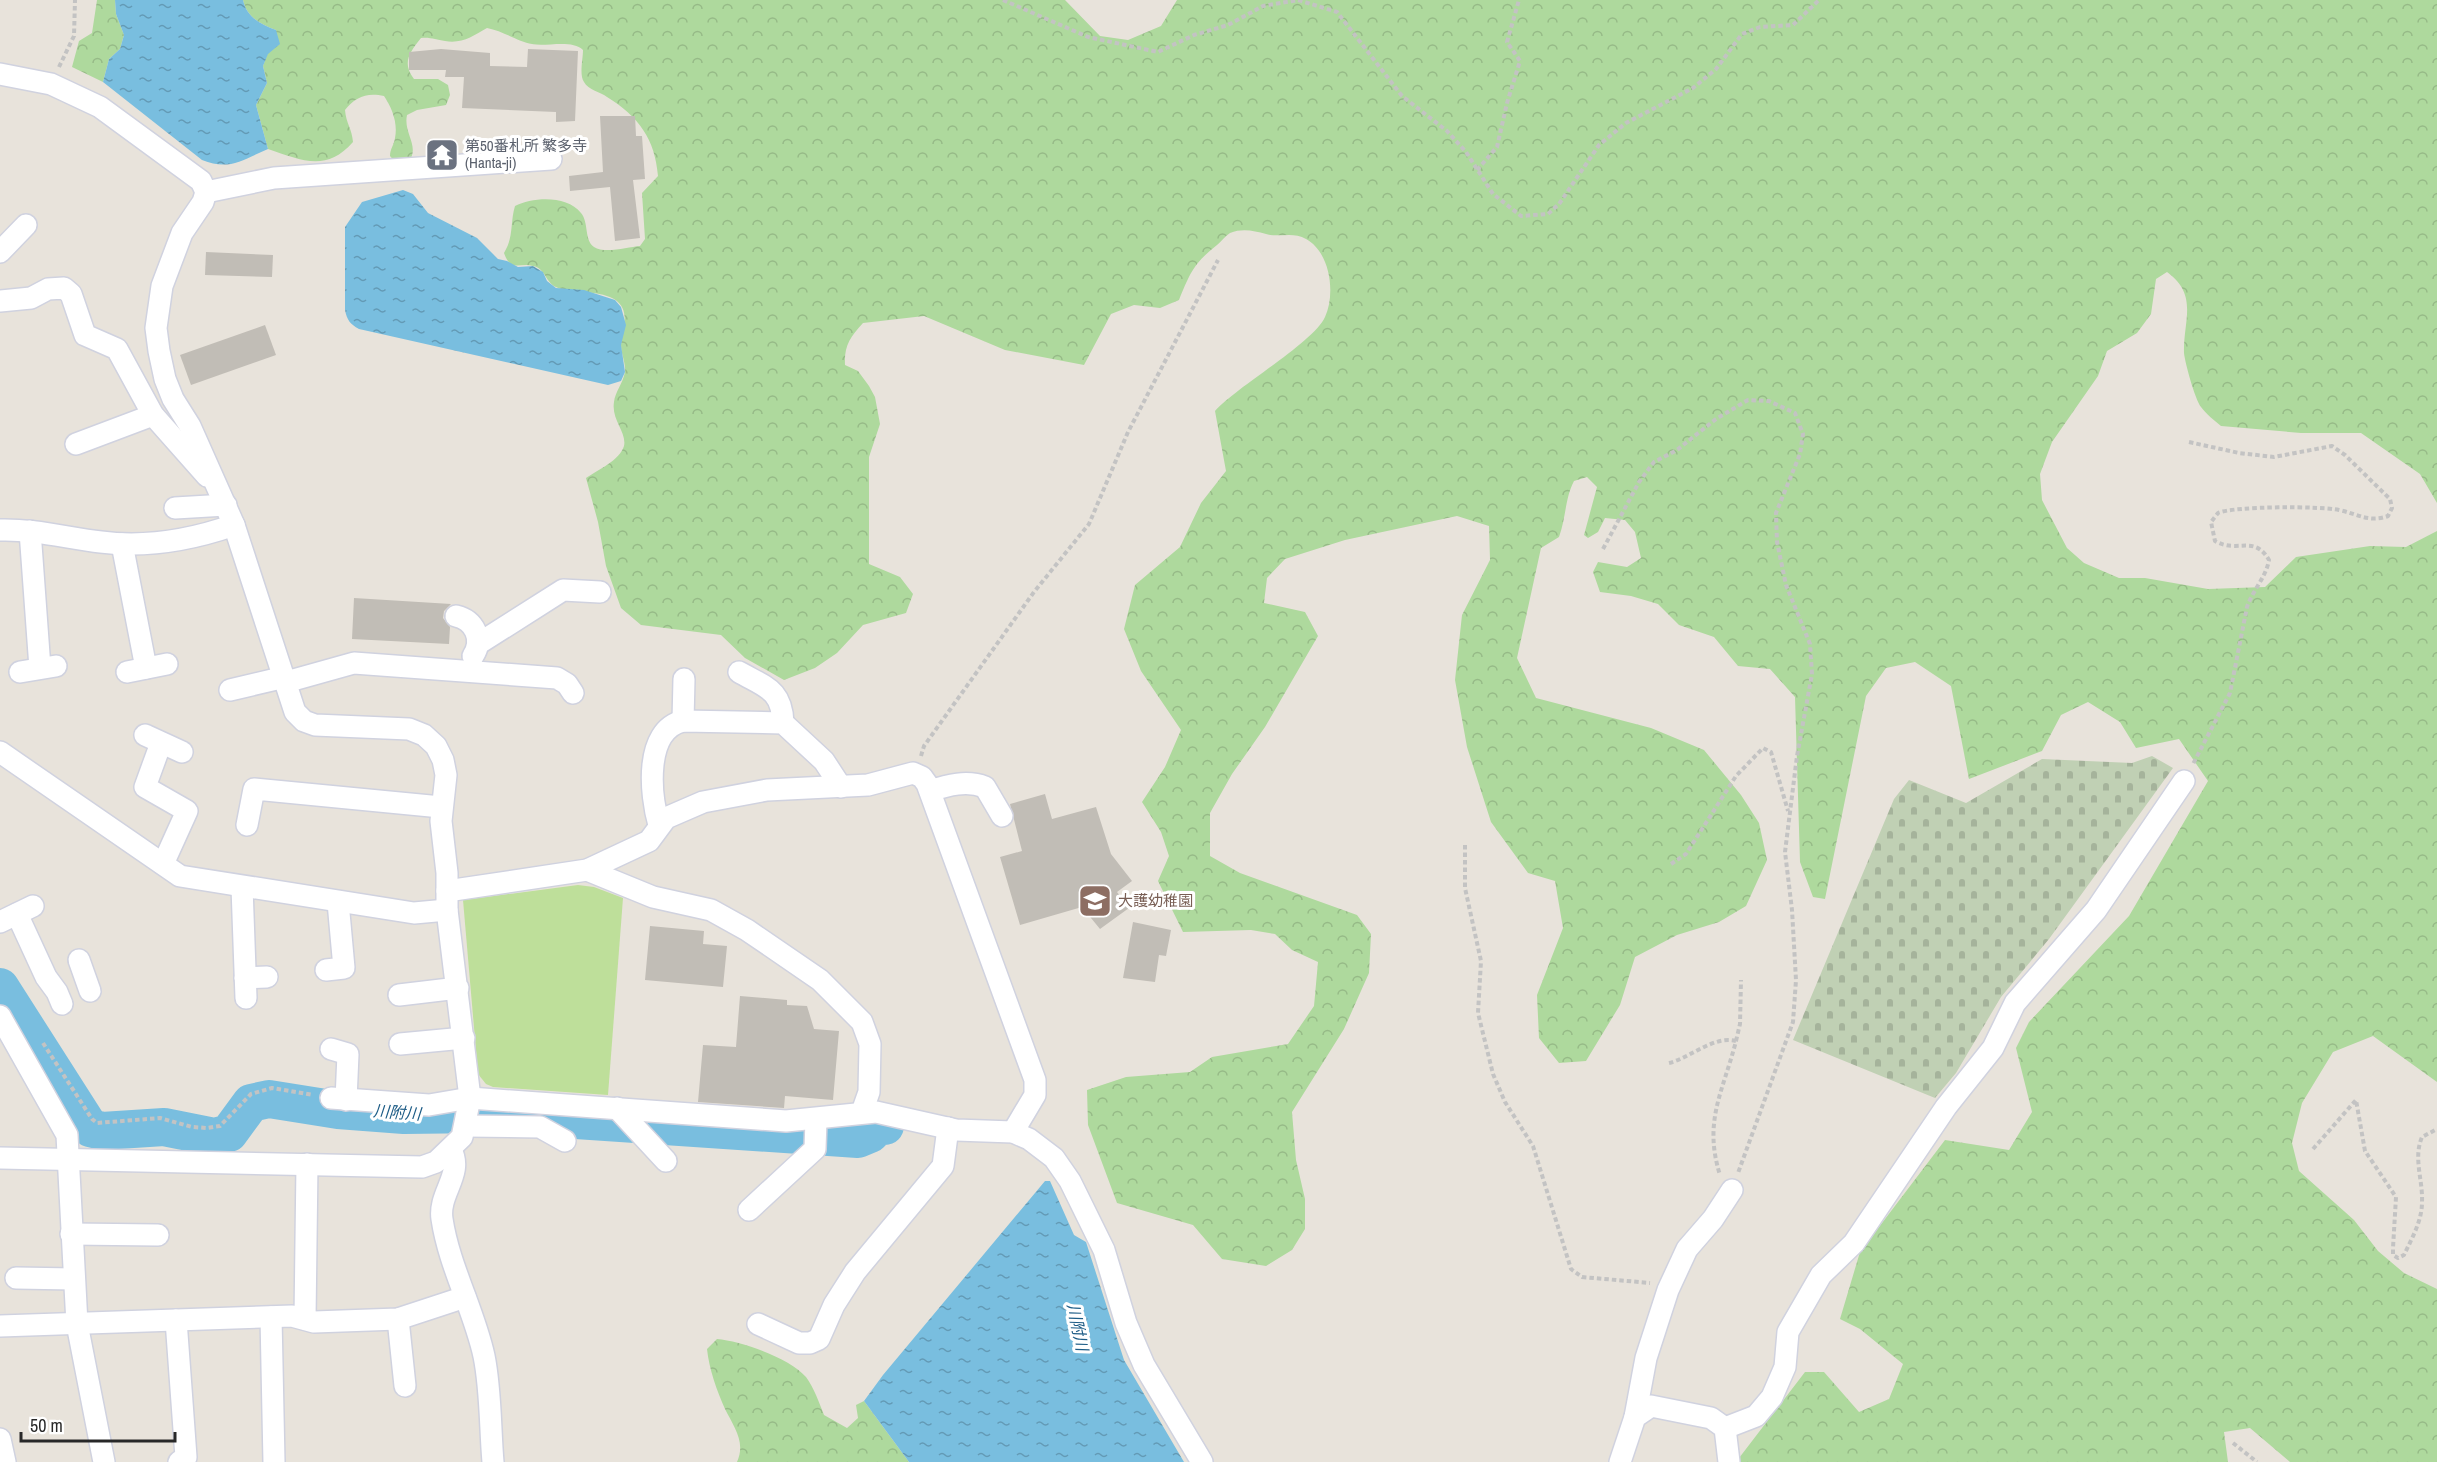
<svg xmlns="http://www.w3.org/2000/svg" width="2437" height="1462" font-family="'Archivo Narrow','Noto Sans JP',sans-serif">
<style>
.forest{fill:url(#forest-crowns)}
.cemetery{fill:url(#cemetery-stones)}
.pitch{fill:#bedf9a}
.water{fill:url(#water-ripples)}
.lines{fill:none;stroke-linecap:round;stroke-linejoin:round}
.river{stroke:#79bedf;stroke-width:38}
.building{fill:#c1bdb6}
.minor-casing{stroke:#d0d2df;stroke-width:24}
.path{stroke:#c3c3c3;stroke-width:4;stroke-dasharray:4.5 3;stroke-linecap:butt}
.minor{stroke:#fff;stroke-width:21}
.labels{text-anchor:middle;stroke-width:6;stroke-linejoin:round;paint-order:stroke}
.worship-label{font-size:15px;fill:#5b616d;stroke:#fff;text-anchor:start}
.education-label{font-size:15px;fill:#785e54;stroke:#fff;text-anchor:start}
.water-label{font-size:16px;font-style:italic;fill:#1d5c86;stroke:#fff}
</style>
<defs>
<pattern id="forest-crowns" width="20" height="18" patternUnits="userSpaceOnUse" patternTransform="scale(1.5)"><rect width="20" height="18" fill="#aed99d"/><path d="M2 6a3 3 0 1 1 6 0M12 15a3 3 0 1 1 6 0" fill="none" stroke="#96ba87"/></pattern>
<pattern id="cemetery-stones" width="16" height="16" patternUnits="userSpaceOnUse" patternTransform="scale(1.5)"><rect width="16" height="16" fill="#c0d0b4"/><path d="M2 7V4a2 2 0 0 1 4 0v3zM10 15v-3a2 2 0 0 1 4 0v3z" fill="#a5b39b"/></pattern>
<pattern id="water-ripples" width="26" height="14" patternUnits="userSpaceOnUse" patternTransform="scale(1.5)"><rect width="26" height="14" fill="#79bedf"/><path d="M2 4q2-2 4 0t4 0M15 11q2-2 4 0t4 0" fill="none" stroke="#639ab5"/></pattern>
</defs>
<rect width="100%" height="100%" fill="#e8e3db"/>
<g class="forest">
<polygon points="97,0 115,0 116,14 124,35 120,49 109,59 103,82 72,67 79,41 92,33"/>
<path d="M243,0H1065L1100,36L1128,40L1161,26L1177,0H2437V503L2420,474L2361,433H2301L2221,426C2214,420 2206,414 2201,407C2195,399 2185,363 2184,353C2183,321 2199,295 2167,272L2156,279L2151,314L2137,333L2107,351L2098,376L2052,442L2040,474L2042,500L2067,548L2084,563L2119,578H2145L2208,589L2265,587L2296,557L2370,546L2406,547L2437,531V1082L2373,1036L2333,1052L2302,1103L2292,1143L2299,1171L2354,1220L2378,1251L2404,1273L2437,1289V1462H2290L2250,1428L2224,1432L2228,1462H1736L1805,1372H1824L1859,1412L1889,1399L1903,1364L1860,1329L1840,1319L1860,1252L1945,1140L2009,1150L2032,1112L2016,1048L2029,1022L2129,916L2208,781L2179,739L2136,748L2120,722L2088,702L2061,715L2042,751L1969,779L1951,686L1915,662L1886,668L1866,696L1825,899L1813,897L1800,862L1795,697L1770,669L1738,666L1714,637L1679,625L1658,604L1631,596L1600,592L1593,572L1598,562L1627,567L1641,558L1635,532L1625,520L1605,518L1598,532L1588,538L1584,535L1597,487L1587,477L1574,481C1565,498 1566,518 1559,537L1541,548L1517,658L1536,698L1651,728L1704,750L1741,795L1759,823L1767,860L1746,906L1719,922L1677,935L1635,957L1620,1005L1586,1061L1559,1063L1539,1038L1537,995L1563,928L1555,881L1528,873L1491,822L1467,747L1455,680L1462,615L1490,560L1489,526L1457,516L1345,540L1285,559L1267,578L1264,603L1305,612L1318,636L1265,727L1232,774L1210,813V856L1240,873L1357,915L1371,934L1369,973L1344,1029L1292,1112L1296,1160L1305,1199V1229L1292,1250L1266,1266L1222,1259L1193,1225L1117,1203L1088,1125L1087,1090L1126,1077L1190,1072L1212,1057L1288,1044L1314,1006L1318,962L1292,950L1275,934L1251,930L1183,932L1158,881L1169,856L1161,832L1142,802L1165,767L1181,730L1141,671L1124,629L1135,585L1180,547L1201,503L1226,471L1215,411C1239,385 1313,343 1325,317C1336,293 1330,252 1306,239C1293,231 1278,238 1266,234C1254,231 1243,228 1230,233C1225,236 1221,242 1217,245C1194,263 1190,273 1179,300L1160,308L1134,305L1111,314L1084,365L1005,350L924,316L863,323C850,337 844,346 845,365L858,371L869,386L875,397L880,424L869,457V564L900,577L913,594L906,613L863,625L837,653L815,668L784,680L745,658L721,635L641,625L621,608L606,566L598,522L586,478C598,470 620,460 624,446C627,432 611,420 614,402C615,392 623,383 625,372C626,363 621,354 621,345C622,330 632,310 614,299C596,289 570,294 556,287C546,283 545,268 533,266C520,262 511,273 504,253C514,237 510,222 515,206C533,197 567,195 581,213C589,222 584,240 594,247C605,254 628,247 640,246L645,239L642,193L658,176C655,139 639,117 607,97C601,92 588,90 584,82C579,75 583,59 583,50C572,39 546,47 532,44C519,42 503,31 487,28C473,36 462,44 445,41C436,40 431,37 421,38C409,53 402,63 414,79H438L448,85L450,95L446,105L417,110L407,115C403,134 421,146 408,163L397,164L390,156C390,149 394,145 395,138C398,123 392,108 384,96C367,92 355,97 345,110C346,123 352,129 353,142C326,173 301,160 268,149L256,105L267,83L263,66L276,30C261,24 247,18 243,0Z"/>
<path d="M717,1339C741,1341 790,1358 806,1377C814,1388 819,1402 824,1415L847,1428L858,1418L856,1405L864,1401L909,1462H737C746,1442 734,1427 725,1409C717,1391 709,1369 707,1349Z"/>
</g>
<polygon class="cemetery" points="2152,756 2173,768 2049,939 2001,997 1956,1073 1935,1098 1793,1040 1894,799 1909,780 1966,803 2042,759 2132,763"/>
<polygon class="pitch" points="578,885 594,887 623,898 608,1095 493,1087 486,1084 478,1074 463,900"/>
<g class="water">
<path d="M115,0H243C247,18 261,24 276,30L280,44L268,54L263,66L267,83L256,105L268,149C242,160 229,171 202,160L103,82L109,59L120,49L124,35L116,14Z"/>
<path d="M403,190L413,194L428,213L477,238L498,259L507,261L518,267L533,266L543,272L547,281L556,288L584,290L615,300L621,307L626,325L621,345L625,372L621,381L608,385L359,329C350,324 347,320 345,310V227L362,202Z"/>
<polygon points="1045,1181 1050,1181 1074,1235 1086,1242 1124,1360 1184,1462 909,1462 864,1401 883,1375"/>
</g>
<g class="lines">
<polyline class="river" points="0,987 90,1128 102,1131 164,1127 214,1137 229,1133 251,1103 269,1099 338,1110 404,1115 486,1114 858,1139 870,1134 878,1126 885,1126"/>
</g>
<g class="building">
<polygon points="441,49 490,53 490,66 527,67 528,49 578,51 575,121 556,122 556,112 462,108 464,77 445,77 446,70 409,70 409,52"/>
<polygon points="600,116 635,116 636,136 642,136 645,179 633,180 640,238 615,241 610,187 570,191 569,176 603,172"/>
<polygon points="206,252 273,255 272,277 205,275"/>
<polygon points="265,325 276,355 191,385 180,355"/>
<polygon points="354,598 451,604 444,611 443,618 450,627 449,644 352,639"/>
<polygon points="1045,794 1052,819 1096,807 1111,854 1132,881 1117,892 1129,908 1100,929 1082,907 1020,925 1000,857 1022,851 1010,804"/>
<polygon points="1133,922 1171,930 1166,956 1159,955 1155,982 1123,978"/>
<polygon points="650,926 704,931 703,944 727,946 723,987 645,980"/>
<polygon points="740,996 787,1000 787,1005 807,1006 814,1029 839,1031 833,1100 785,1096 784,1108 698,1102 703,1045 736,1047"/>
</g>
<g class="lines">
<defs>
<g id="minor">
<polyline points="0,74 51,84 100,107 201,181 206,192 203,202 182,233 162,286 156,328 159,351 165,379 173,399 190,426 234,525 295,712 304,721 315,725 409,729 424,735 436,746 443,760 446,775 441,821 447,873 447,910 470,1098 462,1137 436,1162 422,1167 0,1158"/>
<polyline points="206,192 274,178 551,159"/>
<polyline points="0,252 26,225"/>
<polyline points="0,301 31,298 48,289 64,288 71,294 85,335 117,349 153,415 207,476"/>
<polyline points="76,444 153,415"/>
<polyline points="175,508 226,505"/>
<path d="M0,530C34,529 67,538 101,542C147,548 191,540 234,525"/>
<polyline points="30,531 40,668"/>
<polyline points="122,544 146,668"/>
<path d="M456,616C474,620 484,639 473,656"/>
<polyline points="478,644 563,590 600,592"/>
<polyline points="20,672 56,666"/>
<polyline points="127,672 167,664"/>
<path d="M739,672C765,687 782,689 783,723"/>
<polyline points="286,682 354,663 557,678 567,684 573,693"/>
<polyline points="230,690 285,677"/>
<polyline points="683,721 684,679"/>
<polyline points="145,735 182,752"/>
<polyline points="161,743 145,787 187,811 163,864"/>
<polyline points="0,752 180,876 414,913 447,910"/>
<path d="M930,791C948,785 967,780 985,787L1002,816"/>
<polyline points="247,825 254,789 441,807"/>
<path d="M659,825C650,794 644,730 683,721L783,723L824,761L841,787"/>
<polyline points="587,870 653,897 711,910 747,930 820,980 862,1022 870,1044 869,1092 862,1112"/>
<polyline points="242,887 246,998"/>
<polyline points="447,891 587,870 649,841 666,818 703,802 767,790 868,785 913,773 922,777 927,784 1035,1080 1035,1095 1013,1132"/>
<polyline points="17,914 46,977 57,992 62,1004"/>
<polyline points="0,922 33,906"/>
<polyline points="79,960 90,991"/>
<polyline points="326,970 344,968 338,902"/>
<polyline points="245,978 267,977"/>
<polyline points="399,995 458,988"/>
<polyline points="0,1016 67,1135 77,1324 104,1462"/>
<polyline points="400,1044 464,1038"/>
<polyline points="331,1049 348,1054 346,1100"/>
<polyline points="331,1098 429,1105 470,1098 786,1121 876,1112 956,1130 1013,1132 1029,1139 1054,1158 1070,1181 1104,1250 1126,1323 1144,1365 1202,1462"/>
<polyline points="617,1108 666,1161"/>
<polyline points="465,1126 540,1127 565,1141"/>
<path d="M451,1150C464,1174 438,1193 442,1219C449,1266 474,1310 484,1356C491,1390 490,1428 493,1462"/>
<polyline points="749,1210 815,1149 816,1120"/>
<polyline points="71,1234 158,1235"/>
<polyline points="16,1278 74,1279"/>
<polyline points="271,1317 274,1462"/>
<polyline points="305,1319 307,1164"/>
<polyline points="398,1319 405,1386"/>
<polyline points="176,1320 186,1457 179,1462"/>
<polyline points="758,1324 799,1343 810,1343 819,1339 834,1305 855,1272 943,1166 948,1128"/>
<polyline points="0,1326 292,1316 314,1322 398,1319 465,1297"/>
<polyline points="1635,1417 1646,1358 1668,1290 1687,1249 1713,1219 1732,1190"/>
<polyline points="1725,1428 1756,1416 1772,1397 1785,1367 1788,1332 1821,1275 1854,1243 1946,1107 1993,1048 2015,1003 2096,910 2184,781"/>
<polyline points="0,1439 5,1462"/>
<polyline points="1620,1462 1635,1417 1651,1406 1711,1418 1725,1428 1729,1462"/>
</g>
</defs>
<use href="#minor" class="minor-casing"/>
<g class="path">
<polyline points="1003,0 1088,37 1158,52 1194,35 1228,25 1263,6 1298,0 1337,12 1402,96 1447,131 1466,152 1493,194 1521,216 1548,214 1559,204 1599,145 1626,123 1693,88 1716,69 1742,34 1760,27 1793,25 1819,0"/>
<polyline points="59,67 74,36 75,0"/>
<polyline points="1477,170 1497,147 1507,103 1520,61 1507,42 1519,0"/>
<path d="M2189,442L2239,453L2274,457L2332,446L2345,455L2390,499L2392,508L2388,516C2369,523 2358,514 2339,510C2321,506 2233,506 2218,513L2211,522L2215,541C2238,554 2254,534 2269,560C2266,577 2253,590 2247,607L2230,693L2193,764"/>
<polyline points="1603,549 1639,482 1654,462 1677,450 1716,419 1748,400 1769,401 1795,413 1803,434 1800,454 1776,513 1777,542 1786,585 1810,644 1812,674 1797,756 1785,852 1792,910 1796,980 1793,1022 1738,1173"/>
<polyline points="921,756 924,746 1034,592 1089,524 1128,432 1218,260"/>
<polyline points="1465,845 1465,888 1481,961 1478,1013 1493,1074 1505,1102 1533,1146 1571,1269 1582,1277 1650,1283"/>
<polyline points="1671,864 1686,854 1736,776 1763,748 1771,752 1788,811"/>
<polyline points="1736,1041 1740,1024 1741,980"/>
<polyline points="43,1043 92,1119 97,1123 160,1118 192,1127 207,1128 220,1126 251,1094 272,1088 313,1095"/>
<path d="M1669,1063C1690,1058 1714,1035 1736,1041C1723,1092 1703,1121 1720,1175"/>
<path d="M2313,1149L2356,1100L2365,1151L2396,1197L2393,1248V1255L2398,1258L2404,1255C2412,1238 2422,1221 2422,1202C2423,1180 2413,1158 2422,1137L2437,1129"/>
<polyline points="2233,1443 2257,1462"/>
</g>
<use href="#minor" class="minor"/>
</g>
<defs>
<symbol id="temple-square" viewBox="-11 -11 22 22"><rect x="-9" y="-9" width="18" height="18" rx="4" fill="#6b7280" stroke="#fff"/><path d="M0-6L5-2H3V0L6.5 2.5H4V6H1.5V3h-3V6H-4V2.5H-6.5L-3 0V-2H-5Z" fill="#fff"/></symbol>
<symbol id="school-square" viewBox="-11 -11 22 22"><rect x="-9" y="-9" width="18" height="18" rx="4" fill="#8d6e63" stroke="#fff"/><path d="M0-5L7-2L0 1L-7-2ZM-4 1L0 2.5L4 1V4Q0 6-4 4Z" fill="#fff"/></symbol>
</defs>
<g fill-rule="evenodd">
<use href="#temple-square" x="423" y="136" width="38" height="38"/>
<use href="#school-square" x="1076" y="882" width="38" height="38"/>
</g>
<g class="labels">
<g class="worship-label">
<text x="465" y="151">第50番札所 繁多寺<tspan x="465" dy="17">(Hanta-ji)</tspan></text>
</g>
<g class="education-label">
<text x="1118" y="906">大護幼稚園</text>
</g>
<g class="water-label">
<text transform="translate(397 1112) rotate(4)" y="6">川附川</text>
<text transform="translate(1078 1327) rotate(78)" y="6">川附川</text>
</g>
</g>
<path d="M21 1432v9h154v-9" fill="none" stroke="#282828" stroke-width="3"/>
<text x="30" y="1432" font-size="18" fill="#282828" stroke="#ffffff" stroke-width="4.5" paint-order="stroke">50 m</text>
</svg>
